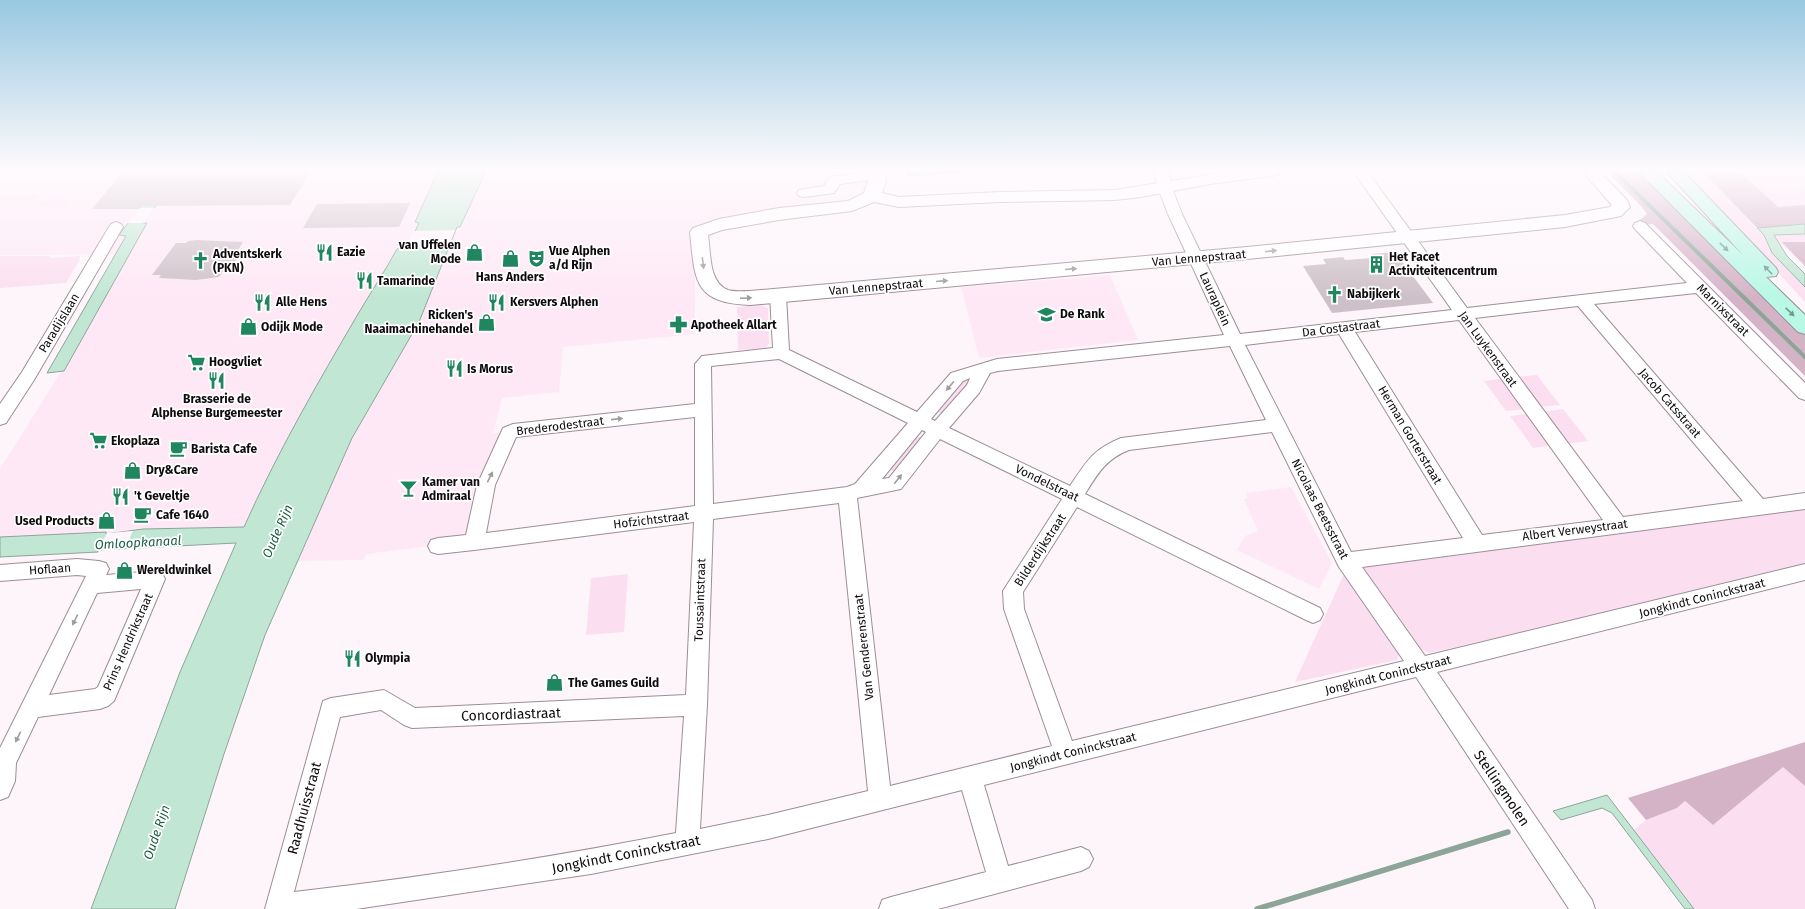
<svg xmlns="http://www.w3.org/2000/svg" width="1805" height="909" font-family="'Fira Sans',sans-serif">
<style>
.built{fill:#fee8f5}
.green{fill:#fbdff0}
.forest{fill:#d5b3c7}
.water{fill:#c1e7d4;stroke:#8ca598}
.pier{fill:#fdf5fa}
.lines{fill:none;stroke-linecap:round;stroke-linejoin:round}
.stream-far1{stroke:#8ca598;stroke-width:4}
.stream{stroke:#8ca598;stroke-width:5.5}
.building{fill:#cec0c8}
.minor-casing{stroke:#9b8e96;stroke-width:2}
.tertiary-casing{stroke:#9b8e96;stroke-width:2}
.secondary-casing{stroke:#9b8e96;stroke-width:2}
.minor{fill:#fff;fill-rule:evenodd}
.tertiary{fill:#fff;fill-rule:evenodd}
.secondary{fill:#b8f8e4;fill-rule:evenodd}
.oneway{fill:#74998e}
.oneway2{fill:#9f9d9e}
.labels{text-anchor:middle;stroke-width:3.5;stroke-linejoin:round;paint-order:stroke}
.poi-label{font-size:12px;font-weight:bold;fill:#0f0a0d;stroke:#fff;text-anchor:start}
.street-label{font-size:12px;fill:#0f0a0d;stroke:#fff}
.water-label{font-size:13px;font-style:italic;fill:#1f5f46;stroke:#fff}
.near-street-label{font-size:14px;fill:#0f0a0d;stroke:#fff}
</style>
<rect width="100%" height="100%" fill="#fdf5fa"/>
<g class="built">
<polygon points="0,171 873,171 873,187 861,200 718,223 700,238 695,266 695,334 563,347 559,392 502,398 493,433 506,433 471,541 366,554 363,560 288,561 242,531 0,543 0,469 62,370 126,254 0,255"/>
<polygon points="1110,275 1138,340 979,358 961,287"/>
<polygon points="1291,487 1332,563 1319,589 1237,550 1245,536 1258,531 1244,499 1248,499 1246,493"/>
</g>
<g class="green">
<polygon points="1683,171 1805,171 1805,265 1725,195 1805,280 1805,302 1730,220"/>
<polygon points="37,195 39,197 35,199 0,202 0,196"/>
<polygon points="54,199 63,200 68,204 60,208 34,204 37,202"/>
<polygon points="0,256 50,256 49,258 80,256 79,261 66,283 0,288"/>
<polygon points="760,305 768,308 769,344 765,348 738,350 737,307"/>
<polygon points="1537,375 1560,405 1538,407 1515,377"/>
<polygon points="1506,378 1528,409 1506,411 1484,381"/>
<polygon points="961,379 971,383 944,415 934,410"/>
<polygon points="1563,409 1588,441 1565,444 1541,412"/>
<polygon points="1532,413 1555,445 1533,448 1510,416"/>
<polygon points="913,434 923,439 895,472 884,467"/>
<polygon points="1805,504 1805,565 1693,594 1429,653 1421,649 1363,568 1364,564"/>
<polygon points="628,574 624,632 586,635 591,578"/>
<polygon points="1344,574 1399,654 1397,660 1295,682"/>
<polygon points="1783,766 1805,786 1805,909 1694,909 1634,830 1646,820 1677,808 1685,801 1713,825"/>
</g>
<g class="forest">
<polygon points="1606,171 1640,171 1805,335 1805,376 1653,224 1644,225 1640,220 1647,214 1642,207"/>
<polygon points="1702,171 1739,171 1778,207 1805,205 1805,224 1757,228"/>
<polygon points="1782,242 1805,242 1805,266"/>
<polygon points="1805,742 1805,786 1783,767 1713,825 1685,801 1677,808 1646,820 1628,798"/>
</g>
<g class="water">
<polygon points="168,171 182,171 143,223 147,223 64,371 47,373 126,236 119,235"/>
<path d="M438,171H486L460,227H457L419,322L352,438L265,635L224,754L175,909H91L180,672L236,543L98,550V552L0,557V537L106,532V534L143,529L244,527C277,453 317,384 358,314C371,292 385,271 397,249L408,246L419,223L415,222Z"/>
<polygon points="913,171 972,171 907,176 907,173 913,172"/>
<polygon points="1805,224 1805,234 1774,235 1787,256 1805,274 1805,287 1772,253 1764,235 1757,228"/>
<polygon points="1607,795 1694,909 1685,909 1612,813 1602,808 1561,820 1553,811"/>
</g>
<g class="pier">
<polygon points="139,208 155,208 144,223 127,223"/>
<polygon points="455,230 449,245 407,245 413,231"/>
<polygon points="133,531 125,548 98,550 107,533"/>
</g>
<g class="lines">
<polyline class="stream-far1" points="1614,171 1805,357"/>
<polyline class="stream" points="1257,909 1508,832"/>
</g>
<g class="building">
<polygon points="123,171 311,171 290,205 142,206 139,209 92,209"/>
<polygon points="410,203 399,227 303,228 317,204"/>
<polygon points="197,240 243,242 238,250 240,251 236,260 229,270 224,270 219,277 196,280 159,278 161,275 152,275 176,243 186,243 188,241"/>
<polygon points="1395,252 1433,303 1332,313 1303,266 1326,264 1323,259 1343,257 1345,260 1373,258 1371,254"/>
</g>
<g class="lines">
<defs>
<g id="minor">
<polygon points="877,171 883,172 885,175 883,178 840,184 834,193 804,197 799,196 797,193 799,190 824,186 830,177"/>
<path d="M1154,171H1168L1172,188L1182,214L1240,334L1452,310L1353,171H1367L1467,308L1687,283L1635,229L1633,226L1635,223L1640,221L1645,223L1805,383V400L1799,398L1696,293L1594,304L1763,499L1805,493V509L1362,567L1425,656L1805,564V580L1437,672L1592,900L1595,909H1569L1416,677L984,785L1008,866L1081,847L1089,851L1093,859L1089,867L1081,871L938,909H879L882,900L891,897L986,872L962,790L768,839L591,874L356,909H265L323,701L331,698L384,690L415,708L686,695L694,522L474,550L438,554L431,552L428,546L431,540L438,538L466,535L477,485L503,428L513,424L695,404V364L702,356L773,348L770,296L772,292L778,291L784,292L786,296L789,350L917,412L951,373L997,359L1224,335L1168,214L1158,188ZM1578,306L1743,501L1623,517L1475,318ZM1459,320L1603,520L1482,535L1355,332ZM1339,334L1463,538L1351,552L1245,345ZM1230,346L1266,420L1121,438C1092,450 1087,461 1070,486L949,428L979,393L990,373L998,371ZM779,359L908,423L855,484L847,487L713,504L711,366ZM970,378L967,385L935,421L931,419L963,381ZM695,417V506L486,533L495,485L516,437ZM922,430L926,432L889,478L882,479ZM1272,432L1339,567L1404,661L1072,741L1024,609L1023,592L1077,507L1306,620L1313,623L1320,620L1323,614L1320,608L1085,494C1098,473 1106,459 1129,450ZM940,439L1062,499L1003,591L1004,609L1052,746L890,786L857,498L901,489ZM839,503L868,791L768,815L700,829L707,705L713,519ZM381,710L404,725L412,728L684,716L676,833C549,858 422,877 294,892L340,717Z"/>
<polygon points="116,222 121,224 123,227 34,380 6,423 0,425 0,404 22,372 109,227 111,224"/>
<path d="M77,559L99,561L106,563L109,569L106,575L155,571L162,573L165,579L114,701L108,706L100,709L38,717L16,763L15,781L8,797L0,800V748L86,576L77,575L0,581V565ZM141,589L98,687L95,689L49,695L97,593Z"/>
</g>
<path id="tertiary" d="M869,171H885L886,181L882,193L899,197L1000,192L1115,190L1233,171H1280L1278,175L1272,176L1210,184L1141,197L1115,200L1000,202L899,207L874,202L852,211L779,220L722,230L708,235C711,252 708,282 728,290C734,292 743,291 750,291L1247,247L1565,215L1610,207L1612,205L1582,171H1599L1627,200L1630,207L1621,216L1565,227L1247,259L750,305C693,303 695,280 690,232L693,228L719,219L779,208L848,201L864,193L868,181Z"/>
<polygon id="secondary" points="1638,171 1656,171 1743,255 1666,171 1683,171 1776,268 1778,272 1776,276 1766,277 1805,315 1805,334 1798,332"/>
</defs>
<use href="#minor" class="minor-casing"/>
<use href="#tertiary" class="tertiary-casing"/>
<use href="#secondary" class="secondary-casing"/>
<use href="#minor" class="minor"/>
<use href="#tertiary" class="tertiary"/>
<use href="#secondary" class="secondary"/>
</g>
<defs><path id="oneway-solid" d="M-6-.8H1V-3.2L6.5 0L1 3.2V.8H-6Z"/></defs>
<g class="oneway">
<use href="#oneway-solid" transform="translate(1724 247) rotate(44)"/>
<use href="#oneway-solid" transform="translate(1768 270) rotate(-134)"/>
<use href="#oneway-solid" transform="translate(1790 312) rotate(44)"/>
</g>
<g class="oneway2">
<use href="#oneway-solid" transform="translate(1271 251) rotate(-7)"/>
<use href="#oneway-solid" transform="translate(703 263) rotate(83)"/>
<use href="#oneway-solid" transform="translate(1071 269) rotate(-5)"/>
<use href="#oneway-solid" transform="translate(942 281) rotate(-5)"/>
<use href="#oneway-solid" transform="translate(746 298) rotate(-2)"/>
<use href="#oneway-solid" transform="translate(950 386) rotate(130)"/>
<use href="#oneway-solid" transform="translate(617 419) rotate(-6)"/>
<use href="#oneway-solid" transform="translate(490 477) rotate(-64)"/>
<use href="#oneway-solid" transform="translate(898 479) rotate(-51)"/>
<use href="#oneway-solid" transform="translate(75 620) rotate(116)"/>
<use href="#oneway-solid" transform="translate(18 737) rotate(116)"/>
</g>
<linearGradient id="sky" x2="0" y2="1"><stop stop-color="#98c8e0"/><stop offset="0.57" stop-color="#fefafd"/><stop offset="1" stop-color="#fefafd" stop-opacity="0"/></linearGradient>
<rect width="1805" height="298" fill="url(#sky)"/>
<defs>
<symbol id="restaurant-bare" viewBox="-9 -9 18 18"><path d="M-5-6h1v4h1v-4h1v4h1v-4h1v5L-1.5 .5V6h-2V.5L-5-1ZM5-6V6H3V1.5H1.5Q1.5-4 5-6Z" fill="#208660" stroke="#fff" stroke-width="2.5" paint-order="stroke"/></symbol>
<symbol id="shop-bare" viewBox="-9 -9 18 18"><path d="M-5-2.5h2.3a2.7 3.5 0 0 1 5.4 0H5L5.5 6h-11ZM-1.5-2.5h3a1.5 2.3 0 0 0-3 0Z" fill="#208660" stroke="#fff" stroke-width="2.5" paint-order="stroke"/></symbol>
<symbol id="theatre-bare" viewBox="-9 -9 18 18"><path d="M-5-5.5Q0-4 5-5.5V0Q5 5 0 6Q-5 5-5 0ZM-3.3-2.5H-1v1.5H-3.3ZM1-2.5H3.3v1.5H1ZM-2.8 1Q0 5.5 2.8 1Z" fill="#208660" stroke="#fff" stroke-width="2.5" paint-order="stroke"/></symbol>
<symbol id="church-bare" viewBox="-9 -9 18 18"><path d="M-1.2-6h2.4v3.5h3.3v2.4h-3.3V6h-2.4V-.1h-3.3v-2.4h3.3Z" fill="#208660" stroke="#fff" stroke-width="2.5" paint-order="stroke"/></symbol>
<symbol id="building-bare" viewBox="-9 -9 18 18"><path d="M-4-6H4V6H1V3H-1V6H-4ZM-2.5-4.3h1.7v1.8h-1.7ZM.8-4.3h1.7v1.8H.8ZM-2.5-1h1.7V.8h-1.7ZM.8-1h1.7V.8H.8Z" fill="#208660" stroke="#fff" stroke-width="2.5" paint-order="stroke"/></symbol>
<symbol id="school-bare" viewBox="-9 -9 18 18"><path d="M0-5L7-2L0 1L-7-2ZM-4 1L0 2.5L4 1V4Q0 6-4 4Z" fill="#208660" stroke="#fff" stroke-width="2.5" paint-order="stroke"/></symbol>
<symbol id="pharmacy-bare" viewBox="-9 -9 18 18"><path d="M-2-6h4v4h4v4h-4v4h-4v-4h-4v-4h4Z" fill="#208660" stroke="#fff" stroke-width="2.5" paint-order="stroke"/></symbol>
<symbol id="supermarket-bare" viewBox="-9 -9 18 18"><path d="M-6-5.5h2.5l.6 2H6L4.5 2H-2.5L-4.4-4H-6ZM-1.5 3.2a1.3 1.3 0 1 0 .1 0ZM3 3.2a1.3 1.3 0 1 0 .1 0Z" fill="#208660" stroke="#fff" stroke-width="2.5" paint-order="stroke"/></symbol>
<symbol id="cafe-bare" viewBox="-9 -9 18 18"><path d="M-5.5-4.5H6V0H3Q3 3.5 0 3.5H-2.5Q-5.5 3.5-5.5 0ZM3-3.2v2h1.7v-2ZM-6 4.5H4V6H-6Z" fill="#208660" stroke="#fff" stroke-width="2.5" paint-order="stroke"/></symbol>
<symbol id="bar-bare" viewBox="-9 -9 18 18"><path d="M-6-5H6L.8 .8V4.5H3.5V6h-7V4.5H-.8V.8Z" fill="#208660" stroke="#fff" stroke-width="2.5" paint-order="stroke"/></symbol>
</defs>
<g fill-rule="evenodd">
<use href="#restaurant-bare" x="312" y="240" width="25" height="25"/>
<use href="#shop-bare" x="462" y="240" width="25" height="25"/>
<use href="#shop-bare" x="498" y="246" width="25" height="25"/>
<use href="#theatre-bare" x="524" y="246" width="25" height="25"/>
<use href="#church-bare" x="188" y="248" width="25" height="25"/>
<use href="#building-bare" x="1364" y="252" width="25" height="25"/>
<use href="#restaurant-bare" x="352" y="268" width="25" height="25"/>
<use href="#church-bare" x="1322" y="282" width="25" height="25"/>
<use href="#restaurant-bare" x="250" y="290" width="25" height="25"/>
<use href="#restaurant-bare" x="484" y="290" width="25" height="25"/>
<use href="#school-bare" x="1034" y="302" width="25" height="25"/>
<use href="#shop-bare" x="474" y="310" width="25" height="25"/>
<use href="#pharmacy-bare" x="666" y="312" width="25" height="25"/>
<use href="#shop-bare" x="236" y="314" width="25" height="25"/>
<use href="#supermarket-bare" x="184" y="350" width="25" height="25"/>
<use href="#restaurant-bare" x="442" y="356" width="25" height="25"/>
<use href="#restaurant-bare" x="204" y="368" width="25" height="25"/>
<use href="#supermarket-bare" x="86" y="428" width="25" height="25"/>
<use href="#cafe-bare" x="166" y="436" width="25" height="25"/>
<use href="#shop-bare" x="120" y="458" width="25" height="25"/>
<use href="#bar-bare" x="396" y="476" width="25" height="25"/>
<use href="#restaurant-bare" x="108" y="484" width="25" height="25"/>
<use href="#cafe-bare" x="130" y="502" width="25" height="25"/>
<use href="#shop-bare" x="94" y="508" width="25" height="25"/>
<use href="#shop-bare" x="112" y="558" width="25" height="25"/>
<use href="#restaurant-bare" x="340" y="646" width="25" height="25"/>
<use href="#shop-bare" x="542" y="670" width="25" height="25"/>
</g>
<g class="labels">
<g class="poi-label">
<text x="461" y="249" text-anchor="end">van Uffelen<tspan x="461" dy="14">Mode</tspan></text>
<text x="549" y="255">Vue Alphen<tspan x="549" dy="14">a/d Rijn</tspan></text>
<text x="337" y="256">Eazie</text>
<text x="213" y="258">Adventskerk<tspan x="213" dy="14">(PKN)</tspan></text>
<text x="1389" y="261">Het Facet<tspan x="1389" dy="14">Activiteitencentrum</tspan></text>
<text x="510" y="281" text-anchor="middle">Hans Anders</text>
<text x="377" y="285">Tamarinde</text>
<text x="1347" y="298">Nabijkerk</text>
<text x="276" y="306">Alle Hens</text>
<text x="510" y="306">Kersvers Alphen</text>
<text x="1060" y="318">De Rank</text>
<text x="473" y="319" text-anchor="end">Ricken's<tspan x="473" dy="14">Naaimachinehandel</tspan></text>
<text x="691" y="329">Apotheek Allart</text>
<text x="261" y="331">Odijk Mode</text>
<text x="209" y="366">Hoogvliet</text>
<text x="467" y="373">Is Morus</text>
<text x="217" y="403" text-anchor="middle">Brasserie de<tspan x="217" dy="14">Alphense Burgemeester</tspan></text>
<text x="111" y="445">Ekoplaza</text>
<text x="191" y="453">Barista Cafe</text>
<text x="146" y="474">Dry&amp;Care</text>
<text x="422" y="486">Kamer van<tspan x="422" dy="14">Admiraal</tspan></text>
<text x="134" y="500">'t Geveltje</text>
<text x="156" y="519">Cafe 1640</text>
<text x="94" y="525" text-anchor="end">Used Products</text>
<text x="137" y="574">Wereldwinkel</text>
<text x="365" y="662">Olympia</text>
<text x="568" y="687">The Games Guild</text>
</g>
<g class="street-label">
<text transform="translate(1199 258) rotate(-5)" y="4">Van Lennepstraat</text>
<text transform="translate(876 287) rotate(-5)" y="4">Van Lennepstraat</text>
<text transform="translate(1215 299) rotate(65)" y="4">Lauraplein</text>
<text transform="translate(1723 310) rotate(45)" y="4">Marnixstraat</text>
<text transform="translate(59 323) rotate(-59)" y="4">Paradijslaan</text>
<text transform="translate(1341 328) rotate(-7)" y="4">Da Costastraat</text>
<text transform="translate(1488 349) rotate(54)" y="4">Jan Luykenstraat</text>
<text transform="translate(1670 403) rotate(49)" y="4">Jacob Catsstraat</text>
<text transform="translate(560 426) rotate(-7)" y="4">Brederodestraat</text>
<text transform="translate(1410 435) rotate(59)" y="4">Herman Gorterstraat</text>
<text transform="translate(1047 483) rotate(26)" y="4">Vondelstraat</text>
<text transform="translate(1320 509) rotate(63)" y="4">Nicolaas Beetsstraat</text>
<text transform="translate(651 520) rotate(-7)" y="4">Hofzichtstraat</text>
<text transform="translate(1575 530) rotate(-7)" y="4">Albert Verweystraat</text>
<text transform="translate(1040 550) rotate(-57)" y="4">Bilderdijkstraat</text>
<text transform="translate(50 569) rotate(-4)" y="4">Hoflaan</text>
<text transform="translate(1702 598) rotate(-14)" y="4">Jongkindt Coninckstraat</text>
<text transform="translate(700 600) rotate(-88)" y="4">Toussaintstraat</text>
<text transform="translate(128 642) rotate(-66)" y="4">Prins Hendrikstraat</text>
<text transform="translate(864 647) rotate(-96)" y="4">Van Genderenstraat</text>
<text transform="translate(1388 675) rotate(-14)" y="4">Jongkindt Coninckstraat</text>
<text transform="translate(1073 752) rotate(-14)" y="4">Jongkindt Coninckstraat</text>
</g>
<g class="water-label">
<text transform="translate(277 531) rotate(-66)" y="5">Oude Rijn</text>
<text transform="translate(138 542) rotate(-3)" y="5">Omloopkanaal</text>
<text transform="translate(156 832) rotate(-71)" y="5">Oude Rijn</text>
</g>
<g class="near-street-label">
<text transform="translate(511 714) rotate(-2)" y="5">Concordiastraat</text>
<text transform="translate(1502 788) rotate(56)" y="5">Stellingmolen</text>
<text transform="translate(304 808) rotate(-75)" y="5">Raadhuisstraat</text>
<text transform="translate(626 854) rotate(-11)" y="5">Jongkindt Coninckstraat</text>
</g>
</g>
</svg>
